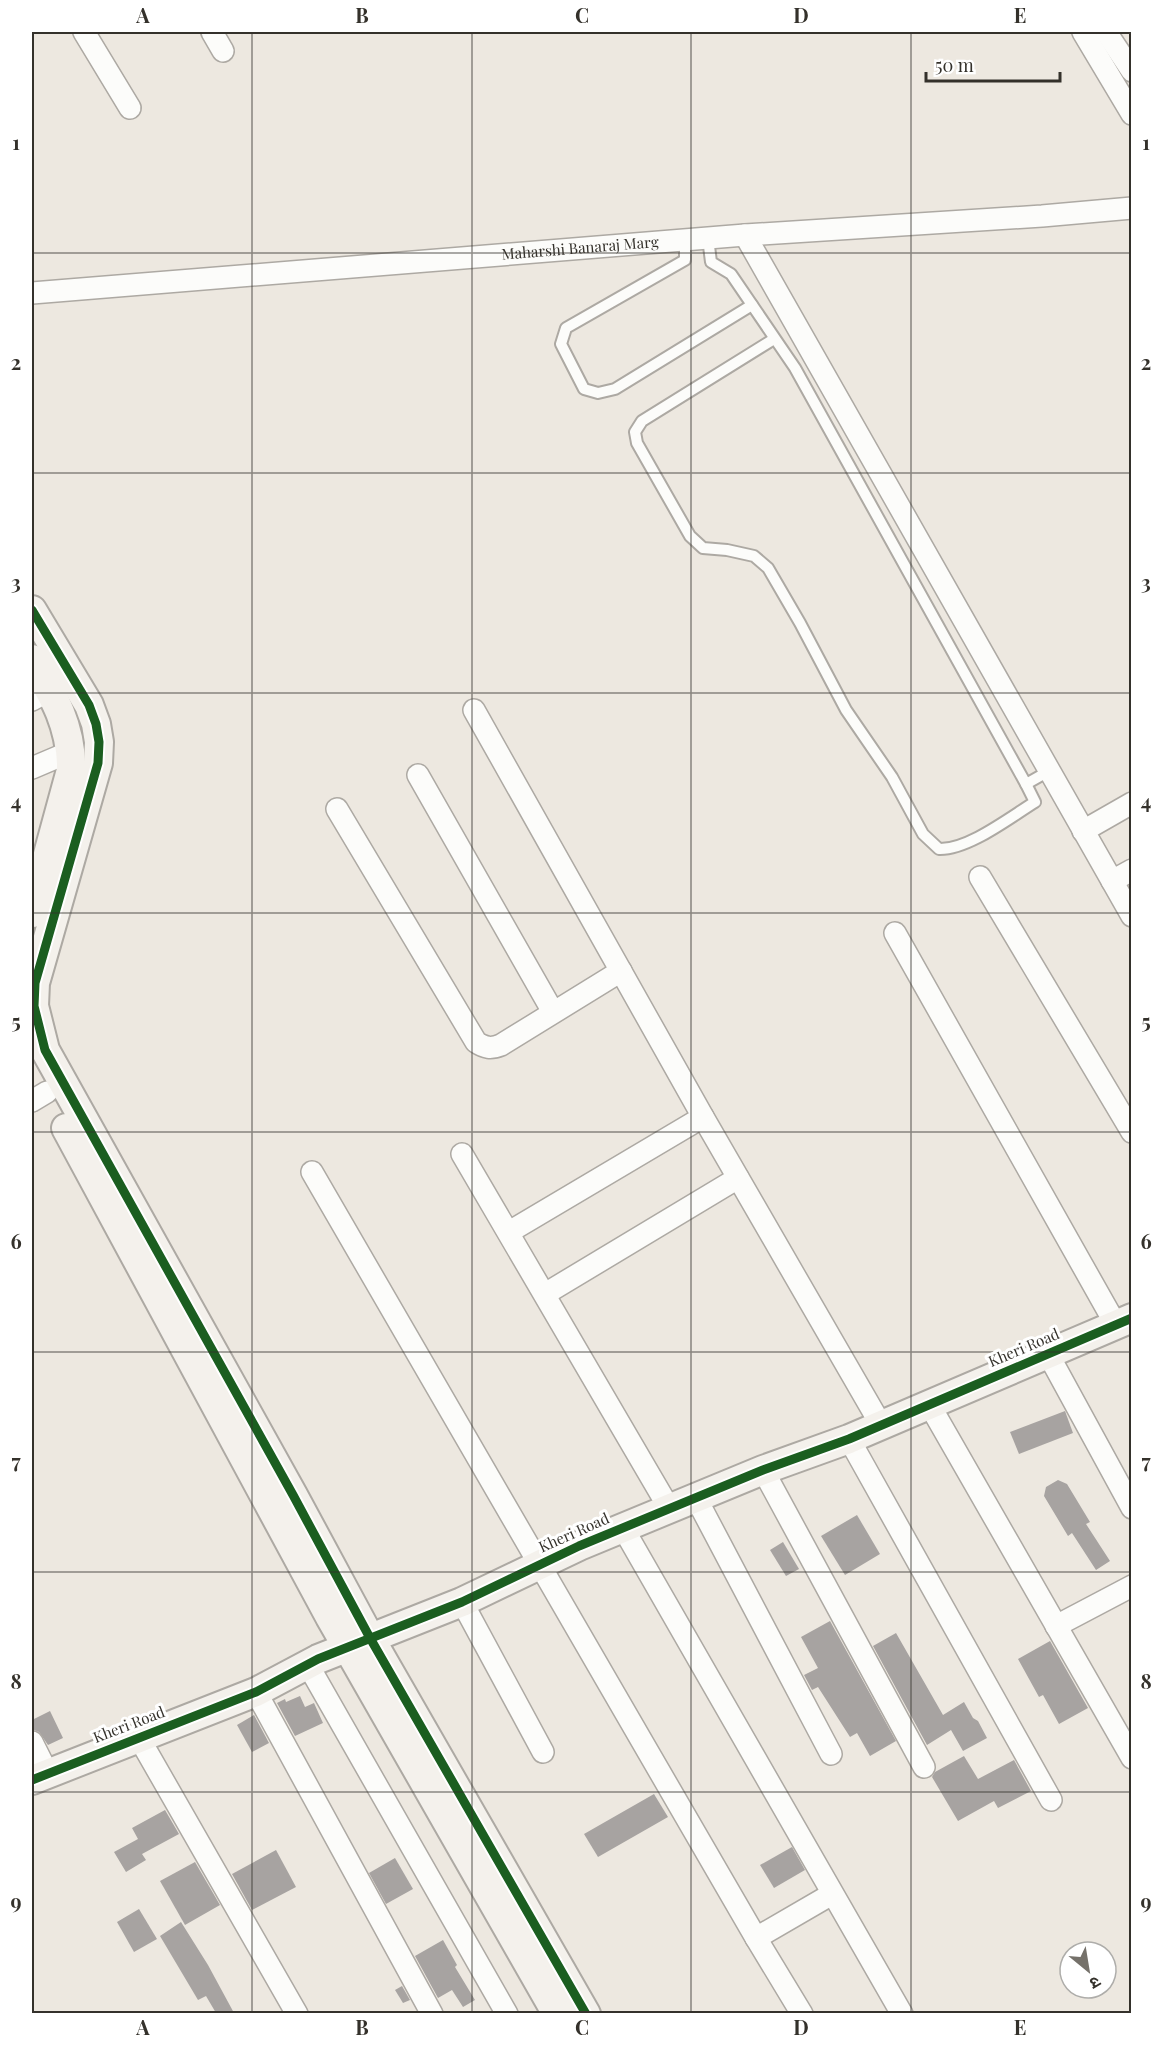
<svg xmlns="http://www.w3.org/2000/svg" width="1163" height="2045" font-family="'Playfair Display','Noto Sans Devanagari',serif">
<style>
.building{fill:#a7a3a1}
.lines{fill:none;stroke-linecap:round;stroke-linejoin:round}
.lane-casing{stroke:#ada9a3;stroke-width:14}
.street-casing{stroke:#ada9a3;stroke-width:24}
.secondary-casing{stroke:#ada9a3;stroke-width:32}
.lane{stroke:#fcfcfa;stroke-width:10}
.street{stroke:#fcfcfa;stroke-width:21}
.secondary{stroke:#f4f1ec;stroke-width:28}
.cycleway-casing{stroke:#fff;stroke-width:13}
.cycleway{stroke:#1b5e20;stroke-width:9}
.grid{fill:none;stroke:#34312b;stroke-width:1.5;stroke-opacity:0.55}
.labels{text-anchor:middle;stroke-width:6;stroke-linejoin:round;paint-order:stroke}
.street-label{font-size:15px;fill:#34312b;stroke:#fff}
.neatline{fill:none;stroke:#34312b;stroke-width:2}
.grid-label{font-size:20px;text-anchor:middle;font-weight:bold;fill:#34312b}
</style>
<rect width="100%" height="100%" fill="#ede8e0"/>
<g class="building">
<polygon points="1065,1411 1073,1433 1019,1454 1010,1432"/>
<polygon points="1058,1480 1067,1484 1090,1522 1086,1524 1110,1561 1096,1570 1072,1533 1068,1536 1044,1496 1046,1487"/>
<polygon points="857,1515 880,1554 845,1575 821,1536"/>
<polygon points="783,1542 799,1569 786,1576 770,1550"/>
<polygon points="830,1621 896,1741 870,1756 857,1733 850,1737 818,1687 812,1690 804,1675 818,1668 801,1637"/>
<polygon points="896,1633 943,1715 964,1702 973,1718 978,1721 987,1738 963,1751 951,1730 927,1745 873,1646"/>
<polygon points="1050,1641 1088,1708 1059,1724 1043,1695 1039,1697 1018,1659"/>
<polygon points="300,1696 305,1707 314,1703 323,1723 295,1736 277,1703 285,1699 286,1702"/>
<polygon points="50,1711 63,1738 48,1745 39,1732 32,1729 32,1720"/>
<polygon points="254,1715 269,1743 252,1752 237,1725"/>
<polygon points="964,1756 978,1779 1014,1760 1031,1791 998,1808 994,1801 958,1821 932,1777 935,1772"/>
<polygon points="654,1794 668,1817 598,1857 584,1834"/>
<polygon points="165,1810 179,1834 142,1854 146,1860 126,1872 114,1852 138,1839 132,1828"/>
<polygon points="792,1847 805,1870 774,1888 760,1865"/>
<polygon points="276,1850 296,1887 252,1910 232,1874"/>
<polygon points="395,1858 413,1889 386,1904 369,1873"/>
<polygon points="195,1862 220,1905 185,1925 160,1881"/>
<polygon points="139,1909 157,1939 134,1952 117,1922"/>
<polygon points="181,1922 208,1965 234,2013 216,2013 206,1996 198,2000 160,1936"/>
<polygon points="443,1940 457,1965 455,1967 475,2000 463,2007 452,1990 438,1998 415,1956"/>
<polygon points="402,1986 410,2000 403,2003 395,1990"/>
</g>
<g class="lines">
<defs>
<g id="lane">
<polyline points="708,238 711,262 731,274 795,368 1026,784 1049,771"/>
<polyline points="685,240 685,260 566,328 561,344 584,389 598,393 615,389 752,305"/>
<path d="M774,339L642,421L635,432L637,443L690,536L703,548L727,550L754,556L768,568L800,623L846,710L892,777L923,834L939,849C968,850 1009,818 1035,802L1026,784"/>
</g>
<g id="street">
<polyline points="84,32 130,108"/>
<polyline points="212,32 223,51"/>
<polyline points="1083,32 1132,114"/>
<polyline points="1106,32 1132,71"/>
<polyline points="745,235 1132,916"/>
<path id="s1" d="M32,293L745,235L1042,216L1132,208"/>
<polyline points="32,700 50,690"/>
<polyline points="474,710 703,1117 881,1425"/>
<polyline points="32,768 72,751"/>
<polyline points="418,775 553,1012"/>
<path d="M337,809L476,1042C485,1048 491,1049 501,1045L621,971"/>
<polyline points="1083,831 1132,803"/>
<polyline points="980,877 1132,1132"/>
<polyline points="1112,881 1132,870"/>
<polyline points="895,933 1116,1325"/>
<polyline points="32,1101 47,1092"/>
<polyline points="462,1154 669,1508"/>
<polyline points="312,1172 756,1938 802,2014"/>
<polyline points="509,1232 703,1117"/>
<polyline points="545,1294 738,1178"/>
<polyline points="1048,1354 1132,1508"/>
<polyline points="929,1404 1132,1758"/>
<polyline points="849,1439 1051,1800"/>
<polyline points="763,1470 924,1767"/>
<polyline points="696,1498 831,1754"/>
<polyline points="623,1528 902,2014"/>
<polyline points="462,1602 543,1752"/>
<polyline points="1056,1626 1132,1586"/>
<polyline points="308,1665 507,2014"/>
<polyline points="256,1692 432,2014"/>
<polyline points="139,1738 297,2014"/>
<polyline points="32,1742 48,1774"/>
<polyline points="756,1938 832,1894"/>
</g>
<g id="secondary">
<polyline points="32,610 89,705 96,724 99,742 98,763 35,983 34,1006 45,1050 293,1495 370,1638 586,2014"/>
<path d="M32,659C53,695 72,727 71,770L32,913"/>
<polyline points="66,1128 330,1617 557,2014"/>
<polyline points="32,1780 256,1692 318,1659 462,1602 579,1546 763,1470 849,1439 1132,1318"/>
</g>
</defs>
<use href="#lane" class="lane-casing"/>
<use href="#street" class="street-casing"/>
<use href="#secondary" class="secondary-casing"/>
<use href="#lane" class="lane"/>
<use href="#street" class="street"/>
<use href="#secondary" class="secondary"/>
<defs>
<g id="cycleway">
<polyline points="32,610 89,705 96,724 99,742 98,763 35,983 34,1006 45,1050 293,1495 370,1638 586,2014"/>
<polyline points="32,1780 256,1692 318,1659 462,1602 579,1546 763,1470 849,1439 1132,1318"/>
</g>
</defs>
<use href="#cycleway" class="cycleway-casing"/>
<use href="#cycleway" class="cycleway"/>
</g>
<path class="grid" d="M252,32V2014M472,32V2014M691,32V2014M911,32V2014M32,253H1132M32,473H1132M32,693H1132M32,913H1132M32,1132H1132M32,1352H1132M32,1572H1132M32,1792H1132"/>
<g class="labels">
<g class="street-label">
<text dy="5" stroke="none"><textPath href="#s1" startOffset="550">Maharshi Banaraj Marg</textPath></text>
<text transform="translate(1024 1348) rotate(-23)" y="5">Kheri Road</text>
<text transform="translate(574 1533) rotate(-24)" y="5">Kheri Road</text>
<text transform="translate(129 1725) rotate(-21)" y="5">Kheri Road</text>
</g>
</g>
<rect width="1163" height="2045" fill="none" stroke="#ffffff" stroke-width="66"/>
<g transform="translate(1088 1970) rotate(150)"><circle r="28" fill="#ffffff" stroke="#aeadaa" stroke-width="1.5"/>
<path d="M0-4.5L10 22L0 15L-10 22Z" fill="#75716a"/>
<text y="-9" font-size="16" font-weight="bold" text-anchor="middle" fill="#34312b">उ</text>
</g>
<path d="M926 72v9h134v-9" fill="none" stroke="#34312b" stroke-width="3"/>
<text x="935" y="72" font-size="18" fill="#34312b" stroke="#ffffff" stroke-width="4.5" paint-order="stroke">50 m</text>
<rect x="33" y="33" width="1097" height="1979" class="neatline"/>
<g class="grid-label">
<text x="143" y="23">A</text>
<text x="362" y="23">B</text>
<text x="582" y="23">C</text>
<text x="801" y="23">D</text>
<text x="1020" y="23">E</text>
<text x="16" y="150">1</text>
<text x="1146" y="150">1</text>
<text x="16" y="370">2</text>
<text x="1146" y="370">2</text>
<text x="16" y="590">3</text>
<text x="1146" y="590">3</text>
<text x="16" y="809">4</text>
<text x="1146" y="809">4</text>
<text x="16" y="1029">5</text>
<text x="1146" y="1029">5</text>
<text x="16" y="1249">6</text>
<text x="1146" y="1249">6</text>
<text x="16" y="1469">7</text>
<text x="1146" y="1469">7</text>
<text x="16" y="1689">8</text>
<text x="1146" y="1689">8</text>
<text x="16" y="1909">9</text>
<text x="1146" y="1909">9</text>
<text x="143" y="2035">A</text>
<text x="362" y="2035">B</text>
<text x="582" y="2035">C</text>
<text x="801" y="2035">D</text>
<text x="1020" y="2035">E</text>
</g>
</svg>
